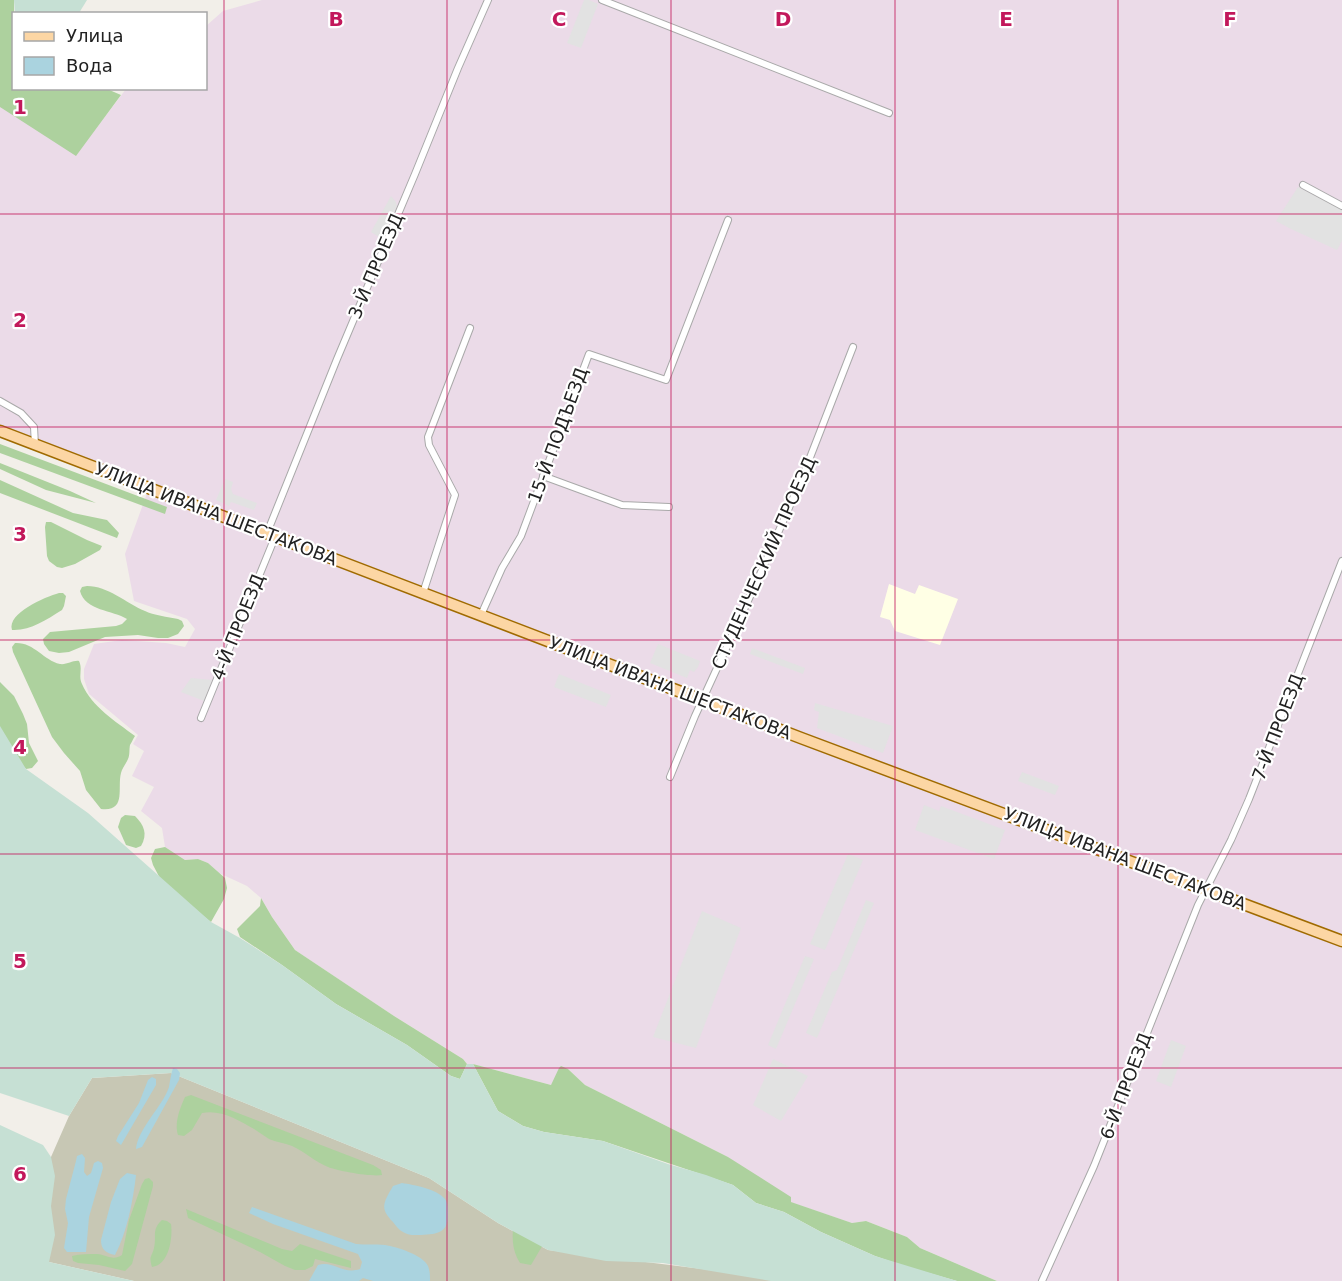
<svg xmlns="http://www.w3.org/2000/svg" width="1342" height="1281" font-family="'DejaVu Sans',sans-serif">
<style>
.industrial{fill:#ebdbe8}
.education{fill:#ffffe5}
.construction{fill:#c7c7b4}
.forest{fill:#add19e}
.wetland{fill:#c6e0d4}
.parking{fill:#e2e2e2}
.water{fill:#aad3df}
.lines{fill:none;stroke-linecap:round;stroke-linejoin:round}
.street-casing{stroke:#a9a9a9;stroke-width:8}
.primary-casing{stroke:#a06b00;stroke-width:13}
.street{stroke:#fff;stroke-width:6}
.primary{stroke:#fcd6a4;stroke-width:10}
.grid{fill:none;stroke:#c2185b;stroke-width:1.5;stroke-opacity:0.55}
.labels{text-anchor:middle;stroke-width:4.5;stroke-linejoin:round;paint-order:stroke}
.street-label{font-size:18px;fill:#222;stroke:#fff}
.grid-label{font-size:20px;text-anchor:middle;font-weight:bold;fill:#c2185b;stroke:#fff;stroke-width:4.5;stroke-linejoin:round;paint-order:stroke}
</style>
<rect width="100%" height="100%" fill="#f2efe9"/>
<polygon class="industrial" points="262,0 1342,0 1342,1281 997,1281 920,1248 907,1237 866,1221 852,1223 790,1202 728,1157 585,1085 568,1069 551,1085 473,1064 467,1064 463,1059 394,1016 295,950 272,917 261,898 247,886 219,873 208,863 198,859 185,860 165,847 162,828 141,811 154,787 132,776 144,751 133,744 138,735 89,694 84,679 84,669 94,644 122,640 166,643 185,647 195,629 187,619 134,601 125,554 150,485 0,427 0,106 76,155 126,89 206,88 206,26 223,11"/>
<polygon class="education" points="889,584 915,594 919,585 958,599 940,645 895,631 890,620 880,617"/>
<polygon class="construction" points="171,1073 429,1178 498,1223 548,1250 800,1281 134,1281 49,1262 36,1188 51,1157 69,1116 92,1078"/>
<g class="forest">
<polygon points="0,0 14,0 14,88 107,89 121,95 76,156 0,107"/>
<polygon points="0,444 167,507 165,514 0,453"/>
<polygon points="0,463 70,491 96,503 46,490 0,469"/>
<polygon points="0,480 73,513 107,520 119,533 117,538 0,493"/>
<polygon points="46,522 51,522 87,540 102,546 100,550 75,564 62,568 57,567 49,561 47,556 45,527"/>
<path d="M87,586C108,586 126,603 145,611C153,615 168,617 178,619L182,621L184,626L178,634L168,638H158L138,635L105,637L69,652L59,653L49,651L44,644L43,639L50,632L116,626L122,624L127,619C113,610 85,611 80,591L82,587Z"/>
<path d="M59,593H63L66,596L64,606L62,610C46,620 30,631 12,630C7,613 45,597 59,593Z"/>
<path d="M15,643C34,642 43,660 60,664C67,665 73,660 79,661C83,669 78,676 82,684C92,707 115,721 135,736C134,737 131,744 130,745C129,750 130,755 128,759C126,764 122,768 121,773C117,788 127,812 101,809L86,790L80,771L64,753L52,737L13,652L12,647Z"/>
<polygon points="0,682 14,696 23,714 27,724 29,743 38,761 32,768 26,769 0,741"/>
<path d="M125,815L135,816C144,825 148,834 141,846L136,848L126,845L118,827L121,818Z"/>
<polygon points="165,847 185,860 198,859 208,863 225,878 227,888 224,899 211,922 164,886 153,865 151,858 155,849"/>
<polygon points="261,898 272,917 295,950 394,1016 463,1059 467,1064 460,1079 451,1076 407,1045 336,1004 282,965 240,937 237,929 260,906"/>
<polygon points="473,1064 551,1085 559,1068 561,1066 568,1069 585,1085 728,1157 791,1197 791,1202 852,1223 866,1221 907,1237 920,1248 997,1281 957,1281 904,1266 875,1256 821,1232 784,1212 756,1203 733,1185 603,1141 544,1132 523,1126 498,1111"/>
<path d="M191,1095L373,1165L381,1170L382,1175C371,1177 338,1171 328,1167C315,1162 304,1151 292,1146C284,1143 276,1142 269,1139C264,1136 259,1132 254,1129C239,1120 220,1109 202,1113L192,1130L184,1136L178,1135C174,1123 180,1108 185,1097Z"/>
<path d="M149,1178L153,1182V1186L132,1264L125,1271L99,1265L78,1263L73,1261L72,1256C80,1254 89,1254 97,1254C107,1255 113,1261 122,1255L129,1220L142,1184L145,1179Z"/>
<polygon points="186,1209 282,1249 292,1251 300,1244 351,1261 351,1268 315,1259 313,1266 305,1270 295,1270 285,1266 260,1252 188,1218"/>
<path d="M514,1219L544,1243L531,1265L520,1263C511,1249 512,1235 514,1219Z"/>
<path d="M162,1220L167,1221L171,1224C173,1238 169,1265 152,1267C149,1255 151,1259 154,1248C157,1236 151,1230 162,1220Z"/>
</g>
<g class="wetland">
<polygon points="14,0 87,0 79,13 15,14"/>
<polygon points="0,726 26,769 88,813 211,922 240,938 282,965 336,1004 407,1045 451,1076 460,1079 467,1064 473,1064 498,1111 523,1126 544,1132 603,1141 668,1164 706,1175 733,1185 756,1203 784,1212 821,1232 875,1256 957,1281 771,1281 663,1263 606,1261 548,1250 498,1223 429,1178 171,1073 92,1078 69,1116 0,1093"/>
<polygon points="0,1125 43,1145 51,1157 55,1176 51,1206 55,1235 49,1262 134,1281 0,1281"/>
</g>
<g class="parking">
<polygon points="584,0 589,0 598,4 581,48 567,43"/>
<polygon points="1298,187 1342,210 1342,241 1337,250 1291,229 1276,221"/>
<polygon points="391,196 396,202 397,206 382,239 371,232"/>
<polygon points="225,479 233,482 231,489 233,494 257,503 254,510 231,502 229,506 216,500"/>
<polygon points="658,644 700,661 698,667 694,672 690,670 687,678 650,663"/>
<polygon points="752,648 805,668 803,674 750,654"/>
<polygon points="559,674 611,695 606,707 554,687"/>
<polygon points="191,678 212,680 204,701 181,692"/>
<polygon points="815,703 893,726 883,753 817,728 819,712 814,710"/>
<polygon points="1022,772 1059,786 1055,795 1018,781"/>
<polygon points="924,805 939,811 941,806 1005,830 994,859 915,830"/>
<polygon points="848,854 863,860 825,950 810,944"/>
<polygon points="866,900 874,903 817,1038 806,1033 832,972 837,970"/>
<polygon points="702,911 741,928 696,1048 653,1037"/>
<polygon points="805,956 814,959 776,1049 768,1045"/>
<polygon points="1171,1040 1186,1046 1171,1087 1156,1081"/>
<polygon points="773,1059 808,1076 781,1121 753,1105"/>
</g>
<g class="water">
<path d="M173,1068L177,1069L180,1073L179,1080L142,1147L136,1149C138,1128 163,1106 169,1087C170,1081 171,1074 173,1068Z"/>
<polygon points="152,1077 156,1079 156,1085 121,1145 116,1141 118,1136 139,1103 148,1080"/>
<polygon points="82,1154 85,1158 84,1172 87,1176 91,1173 94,1163 98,1161 102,1163 103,1168 89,1217 86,1252 67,1252 64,1248 68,1223 65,1209 66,1199 76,1161 77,1156"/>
<path d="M127,1173L136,1175C133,1201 127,1232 115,1255C106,1253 101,1250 101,1240L111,1202L120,1179Z"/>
<path d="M402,1183C414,1185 437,1189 445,1199C448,1203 448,1208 448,1212C449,1233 438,1234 421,1235C415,1235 409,1236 403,1232C399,1230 396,1226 393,1222C379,1208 384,1202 393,1186Z"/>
<path d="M252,1207L356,1244C366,1245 375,1244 385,1245C397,1247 423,1255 428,1266C430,1271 430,1276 430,1281H373L363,1278L359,1281H309L318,1265C333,1260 343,1275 360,1269L362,1262L358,1254L273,1224L249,1213Z"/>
</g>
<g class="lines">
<defs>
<g id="street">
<polyline points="602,0 889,113"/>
<polyline points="1303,185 1342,206"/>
<polyline points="0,401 21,413 34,427 35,445"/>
<polyline points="543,476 622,505 669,507"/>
<polyline points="267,533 337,359 415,174 458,68 488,0"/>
<polyline points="423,593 455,495 429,445 428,437 470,328"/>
<polyline points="481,615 502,568 521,536 589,354 666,380 728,220"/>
<polyline points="201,718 275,537"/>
<polyline points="670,777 695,716 758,579 804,473 853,347"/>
<polyline points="1042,1281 1094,1166 1198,905 1231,840 1249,799 1342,561"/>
</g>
<polyline id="primary" points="0,431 801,738 1342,941"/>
</defs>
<use href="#street" class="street-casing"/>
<use href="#primary" class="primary-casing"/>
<use href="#street" class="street"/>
<use href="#primary" class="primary"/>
</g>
<path class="grid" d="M224,0V1281M447,0V1281M671,0V1281M895,0V1281M1118,0V1281M0,214H1342M0,427H1342M0,640H1342M0,854H1342M0,1068H1342"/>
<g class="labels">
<g class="street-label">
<text transform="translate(376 266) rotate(-67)" y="6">3-Й ПРОЕЗД</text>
<text transform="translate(558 435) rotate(-70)" y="6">15-Й ПОДЪЕЗД</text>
<text transform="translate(216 514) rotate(21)" y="6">УЛИЦА ИВАНА ШЕСТАКОВА</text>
<text transform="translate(764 563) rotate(-66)" y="6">СТУДЕНЧЕСКИЙ ПРОЕЗД</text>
<text transform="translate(238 627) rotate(-68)" y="6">4-Й ПРОЕЗД</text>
<text transform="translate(670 688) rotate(21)" y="6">УЛИЦА ИВАНА ШЕСТАКОВА</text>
<text transform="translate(1278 727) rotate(-69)" y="6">7-Й ПРОЕЗД</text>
<text transform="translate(1125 859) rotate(21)" y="6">УЛИЦА ИВАНА ШЕСТАКОВА</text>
<text transform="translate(1126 1086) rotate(-69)" y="6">6-Й ПРОЕЗД</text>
</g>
</g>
<g class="grid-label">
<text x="336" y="26">B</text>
<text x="559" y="26">C</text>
<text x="783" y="26">D</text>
<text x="1006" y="26">E</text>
<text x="1230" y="26">F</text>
<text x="20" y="114">1</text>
<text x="20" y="327">2</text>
<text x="20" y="541">3</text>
<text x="20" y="754">4</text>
<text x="20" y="968">5</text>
<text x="20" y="1181">6</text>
</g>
<rect x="12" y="12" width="195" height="78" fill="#ffffff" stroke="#a7a7a7" stroke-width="1.5"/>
<rect x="24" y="32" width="30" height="9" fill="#fcd6a4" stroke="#a7a7a7" stroke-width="1.5"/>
<text x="66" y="42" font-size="18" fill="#222222">Улица</text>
<rect x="24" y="57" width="30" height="18" fill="#aad3df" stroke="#a7a7a7" stroke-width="1.5"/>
<text x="66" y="72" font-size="18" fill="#222222">Вода</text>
</svg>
